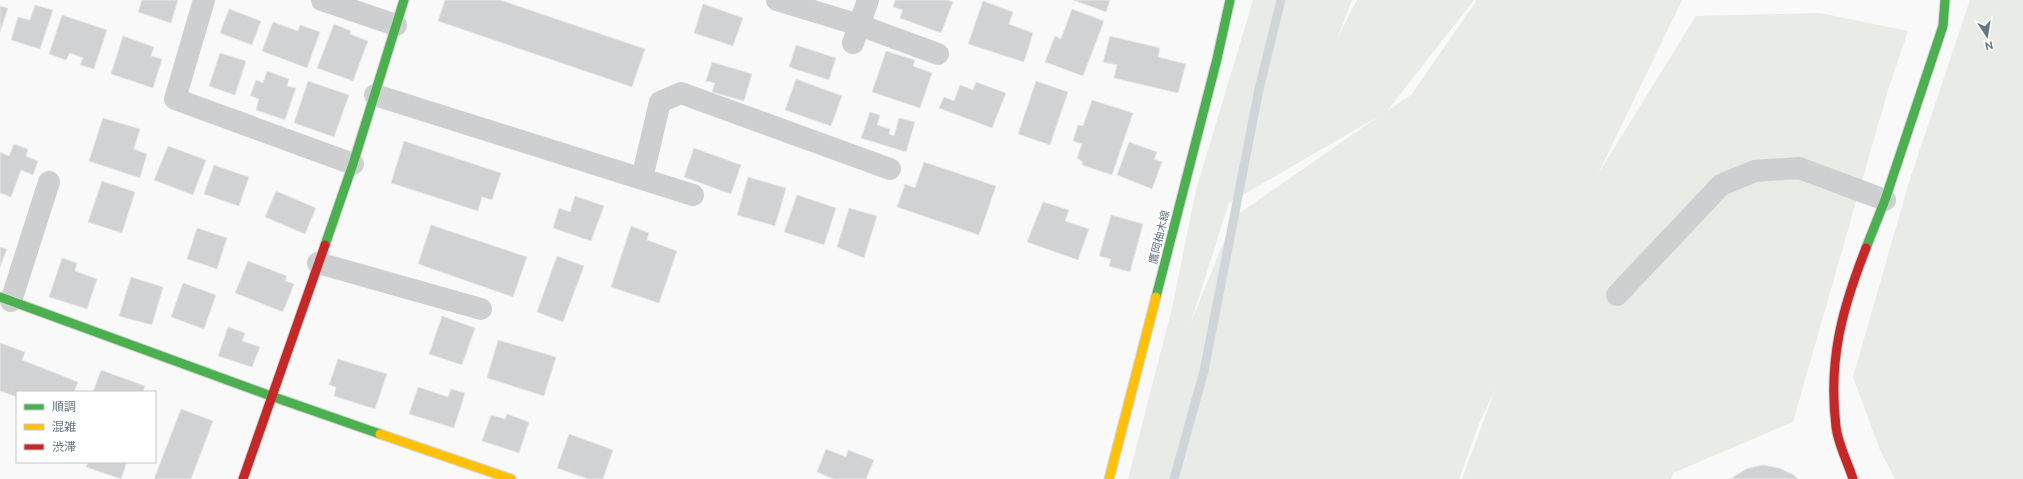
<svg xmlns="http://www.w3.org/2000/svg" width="2023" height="479" font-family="Ubuntu,'Noto Sans JP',sans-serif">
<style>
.green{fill:#e8ebe6;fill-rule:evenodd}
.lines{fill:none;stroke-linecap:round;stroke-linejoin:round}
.stream{stroke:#ced6d9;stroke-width:9}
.building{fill:#d0d2d3;stroke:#e8e8e8}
.fast-casing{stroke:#d5d6d7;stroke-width:11}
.slow-casing{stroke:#d5d6d7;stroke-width:11}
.jam-casing{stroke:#d5d6d7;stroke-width:11}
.street{stroke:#cecfd0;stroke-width:22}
.fast{stroke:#4caf50;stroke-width:9}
.slow{stroke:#ffc107;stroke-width:9}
.jam{stroke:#c62828;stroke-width:9}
.labels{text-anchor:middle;stroke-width:4;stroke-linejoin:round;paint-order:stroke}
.street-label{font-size:11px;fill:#657683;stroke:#fff}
</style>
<rect width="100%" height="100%" fill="#f9f9f9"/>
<g class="green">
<path d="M1253,0H1352L1337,39L1357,0H1474L1387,111L1411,95L1477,0H1682L1598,174L1696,16L1820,13L1908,31L1888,90L1793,422L1673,473L1671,479H1462L1495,390L1480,421L1459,479H1128L1172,308L1196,190ZM1379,116L1234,217L1191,322L1229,203Z"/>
<polygon points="1970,0 2023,0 2023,479 1895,479 1880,450 1853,377 1910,179"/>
</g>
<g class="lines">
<polyline class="stream" points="1174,479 1204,371 1259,89 1281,0"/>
</g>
<g class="building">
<polygon points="142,0 178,0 171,23 138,12"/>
<polygon points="445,0 500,0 645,49 632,87 438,21"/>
<polygon points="895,0 948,0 953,2 941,33 900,18 903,10 893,7"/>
<polygon points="1073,0 1110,0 1106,12"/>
<polygon points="983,1 1013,12 1009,24 1033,33 1024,62 968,44"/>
<polygon points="703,4 743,18 733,46 694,33"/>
<polygon points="35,5 53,10 40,49 11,40 18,17 30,20"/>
<polygon points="0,6 8,8 0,32"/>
<polygon points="229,9 261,21 252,45 220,33"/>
<polygon points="1072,9 1104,21 1083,76 1045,62 1055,36 1061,39"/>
<polygon points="62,15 107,30 94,69 80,65 83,58 70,53 66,60 49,54"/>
<polygon points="273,22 298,31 300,25 320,32 307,68 262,51"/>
<polygon points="334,24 351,31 350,34 368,41 353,81 317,68"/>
<polygon points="123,36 154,47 151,56 162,59 153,88 111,74"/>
<polygon points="1110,36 1160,48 1158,57 1186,64 1178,93 1114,78 1117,65 1103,62"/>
<polygon points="796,45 836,58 829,80 789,67"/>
<polygon points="886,51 915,60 913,66 932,73 920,108 872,92"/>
<polygon points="220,53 246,61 235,95 209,86"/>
<polygon points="712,62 752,74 744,101 712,92 715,83 706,81"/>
<polygon points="267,71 289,79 287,86 296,88 285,120 256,110 259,99 250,96 256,80 263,83"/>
<polygon points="796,79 842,96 831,126 785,110"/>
<polygon points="308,81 349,95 334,137 294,123"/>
<polygon points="1036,81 1068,92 1050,145 1018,134"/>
<polygon points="976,82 1006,93 992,128 939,108 944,97 954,101 960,85 973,90"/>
<polygon points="1092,100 1133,113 1112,175 1082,165 1083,162 1077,158 1082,144 1073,141 1078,125 1083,126"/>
<polygon points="870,112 880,115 877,125 890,129 889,134 894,136 899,118 915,122 906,152 861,138"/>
<polygon points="103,118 140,129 134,149 147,154 140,178 89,161"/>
<polygon points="404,141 501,173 492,200 482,197 478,211 391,183"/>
<polygon points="1129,142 1157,152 1154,159 1162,162 1152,189 1117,175"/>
<polygon points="14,144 28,149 26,156 38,161 33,175 21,170 11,197 0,193 0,152 9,156"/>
<polygon points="168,146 206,160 193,195 154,180"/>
<polygon points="694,148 741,165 731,194 684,177"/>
<polygon points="924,162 996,186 979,235 897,207 905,184 915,188"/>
<polygon points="214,165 249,177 239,206 204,194"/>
<polygon points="748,177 786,188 775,226 737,215"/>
<polygon points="102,181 135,192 122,233 88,222"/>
<polygon points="276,191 316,208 305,234 265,217"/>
<polygon points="797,195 836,208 824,245 784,232"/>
<polygon points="575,196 604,206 591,241 553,228 559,208 570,212"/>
<polygon points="1043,202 1069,210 1065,221 1089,229 1078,260 1027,242"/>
<polygon points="849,208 877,216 864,258 837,247"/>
<polygon points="1111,215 1143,224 1130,272 1109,266 1111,259 1099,256"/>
<polygon points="431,225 527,257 513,297 418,264"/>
<polygon points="631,226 649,233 647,240 677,251 659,303 611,287"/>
<polygon points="197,228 227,238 217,269 187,259"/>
<polygon points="0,247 7,249 0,267"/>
<polygon points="557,256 584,266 563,322 537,312"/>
<polygon points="62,258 77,263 75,271 97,279 87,309 49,297"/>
<polygon points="248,261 287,276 285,281 294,284 283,312 235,293"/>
<polygon points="131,277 163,287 152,325 119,316"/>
<polygon points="183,283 216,295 204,329 171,317"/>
<polygon points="442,316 475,328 462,365 429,354"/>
<polygon points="228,327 245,333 242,341 260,347 252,367 218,356"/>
<polygon points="498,340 556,357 544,396 487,378"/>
<polygon points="0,343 25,352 22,360 78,382 74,392 17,392 17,397 0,391"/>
<polygon points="338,359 387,374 375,409 334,396 336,387 329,385"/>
<polygon points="101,370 145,386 143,392 93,392"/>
<polygon points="418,387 448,397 451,389 465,393 454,428 409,414"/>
<polygon points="181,409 213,421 191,479 154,479"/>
<polygon points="507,414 529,422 519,453 482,441 491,415 505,419"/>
<polygon points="569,434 613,450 603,479 588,479 557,468"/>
<polygon points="826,449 846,457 848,450 874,460 866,479 833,479 817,472"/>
<polygon points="88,462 127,462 121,479 86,467"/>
<polygon points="1763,465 1779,468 1794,475 1798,479 1730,479 1746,469"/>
</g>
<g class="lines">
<defs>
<g id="fast">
<polyline points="325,245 353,164 404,0"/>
<polyline points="1866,248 1885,200 1943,26 1945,0"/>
<polyline points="0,297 271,396 380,434"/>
<polyline points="1156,297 1217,59 1230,0"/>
</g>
<g id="slow">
<polyline points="380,434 511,479"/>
<polyline points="1109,479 1156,297"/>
</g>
<g id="jam">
<polyline points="243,479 325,245"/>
<path d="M1853,479C1848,463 1838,444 1836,427C1828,360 1842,309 1866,248"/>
</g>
</defs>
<use href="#fast" class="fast-casing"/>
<use href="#slow" class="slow-casing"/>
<use href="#jam" class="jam-casing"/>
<g class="street">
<polyline points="204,0 175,99 353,164"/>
<polyline points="322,0 396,25"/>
<polyline points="777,0 859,25 938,54"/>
<polyline points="853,43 868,0"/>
<polyline points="375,95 693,195"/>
<polyline points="642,178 660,102 681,93 890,169"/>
<polyline points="318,263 481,309"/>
<polyline points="1617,295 1721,185 1755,171 1799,168 1885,200"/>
<polyline points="11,301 49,182"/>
</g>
<use href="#fast" class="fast"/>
<use href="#slow" class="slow"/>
<use href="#jam" class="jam"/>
</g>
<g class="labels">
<g class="street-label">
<text transform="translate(1159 237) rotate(-76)" y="4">鷹岡柚木線</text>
</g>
</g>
<rect x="16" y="391" width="140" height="72" fill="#ffffff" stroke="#c1c8cd"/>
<rect x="24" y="404" width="20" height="6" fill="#4caf50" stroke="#c1c8cd"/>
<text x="52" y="411" font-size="12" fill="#657683">順調</text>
<rect x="24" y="424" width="20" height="6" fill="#ffc107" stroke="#c1c8cd"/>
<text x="52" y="431" font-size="12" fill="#657683">混雑</text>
<rect x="24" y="444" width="20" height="6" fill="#c62828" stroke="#c1c8cd"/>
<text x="52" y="451" font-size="12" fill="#657683">渋滞</text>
<g transform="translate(1987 36) rotate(168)" stroke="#ffffff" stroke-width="3" paint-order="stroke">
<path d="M0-3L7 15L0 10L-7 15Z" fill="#657683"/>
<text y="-6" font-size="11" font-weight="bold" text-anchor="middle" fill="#657683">N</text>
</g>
</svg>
